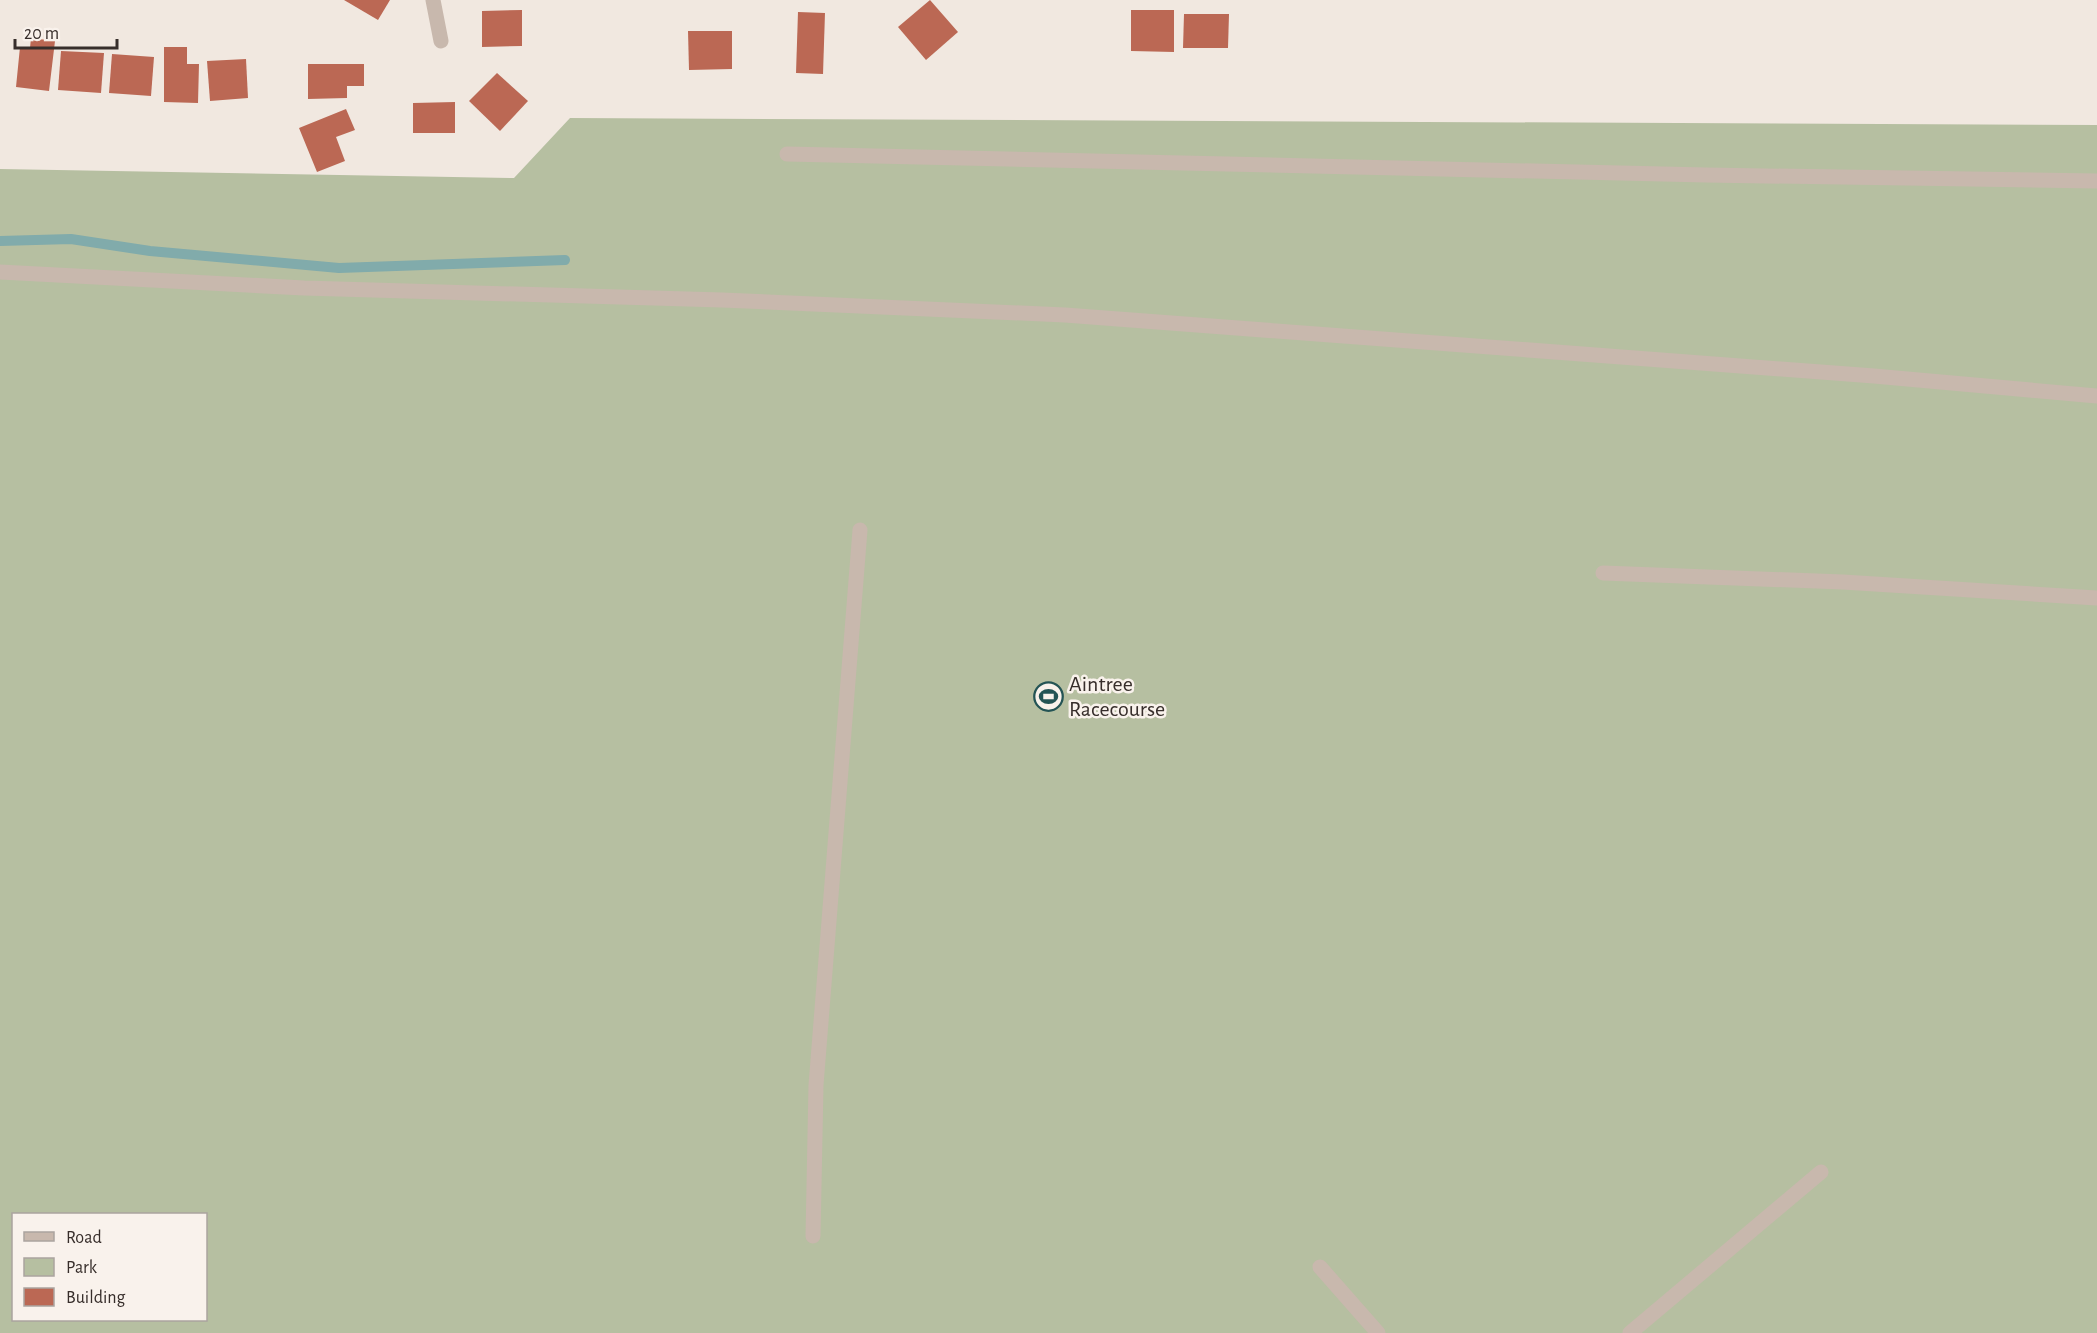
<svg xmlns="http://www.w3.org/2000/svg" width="2097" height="1333" font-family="'Alegreya Sans',sans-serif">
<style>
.green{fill:#b6bfa1;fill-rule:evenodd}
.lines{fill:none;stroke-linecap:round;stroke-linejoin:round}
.stream{stroke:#81abab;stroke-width:10}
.building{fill:#bb6854}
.service{stroke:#c8b8ad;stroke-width:15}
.minor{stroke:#c8b8ad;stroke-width:15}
.labels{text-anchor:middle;stroke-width:5;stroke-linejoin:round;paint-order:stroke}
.poi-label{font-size:22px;fill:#372e2b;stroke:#f9f2ec;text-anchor:start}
</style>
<rect width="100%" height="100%" fill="#f1e8e0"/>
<path class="green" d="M570,118L2097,125V1333H0V169L514,178ZM14,1214H206V1320H14Z"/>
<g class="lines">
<polyline class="stream" points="0,241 71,239 150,251 339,268 565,260"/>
</g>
<g class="building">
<polygon points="344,0 390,0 378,20"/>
<polygon points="930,0 958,32 926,60 898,27"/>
<polygon points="522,10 522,46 482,47 482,11"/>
<polygon points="1131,10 1174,10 1174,52 1131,51"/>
<polygon points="798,12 825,13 823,74 796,73"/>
<polygon points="1184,14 1229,14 1228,48 1183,48"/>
<polygon points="688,31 732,31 732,69 689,70"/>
<polygon points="31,38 55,41 49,91 16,87 20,47 30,48"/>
<polygon points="164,47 187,47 187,64 199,64 198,103 164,102"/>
<polygon points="61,51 104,53 101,93 58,90"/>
<polygon points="112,54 154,57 151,96 109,93"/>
<polygon points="246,59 248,98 210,101 207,61"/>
<polygon points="308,64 364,64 364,86 347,86 347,98 308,99"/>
<polygon points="497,73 528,101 500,131 469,101"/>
<polygon points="455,102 455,133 413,133 413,103"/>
<polygon points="346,109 355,130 336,137 345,161 317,172 299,128"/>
</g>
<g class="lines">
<g class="service">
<polyline points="787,154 1706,175 2097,181"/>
<polyline points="0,272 304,288 722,300 1065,315 1874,376 2097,396"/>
<polyline points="1603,573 1843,582 2097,598"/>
<polyline points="813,1236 816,1085 860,530"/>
<polyline points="1320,1267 1378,1333"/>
<polyline points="1630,1333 1821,1172"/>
</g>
<polyline class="minor" points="433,0 441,41"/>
</g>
<defs>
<symbol id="stadium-ring" viewBox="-11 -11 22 22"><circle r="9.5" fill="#f9f2ec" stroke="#245455" stroke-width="1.5"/><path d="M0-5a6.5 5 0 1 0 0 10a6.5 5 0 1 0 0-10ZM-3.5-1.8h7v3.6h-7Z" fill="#245455"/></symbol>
</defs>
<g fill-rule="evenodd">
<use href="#stadium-ring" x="1032" y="680" width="33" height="33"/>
</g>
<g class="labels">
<g class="poi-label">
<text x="1069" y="691">Aintree<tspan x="1069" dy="25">Racecourse</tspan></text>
</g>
</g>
<rect x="12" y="1213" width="195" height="108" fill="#f9f2ec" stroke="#aba49f" stroke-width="1.5"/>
<rect x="24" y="1232" width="30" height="9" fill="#c8b8ad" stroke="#aba49f" stroke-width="1.5"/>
<text x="66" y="1243" font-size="18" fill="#372e2b">Road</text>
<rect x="24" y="1258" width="30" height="18" fill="#b6bfa1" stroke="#aba49f" stroke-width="1.5"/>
<text x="66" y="1273" font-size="18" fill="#372e2b">Park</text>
<rect x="24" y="1288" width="30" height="18" fill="#bb6854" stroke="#aba49f" stroke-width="1.5"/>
<text x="66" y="1303" font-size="18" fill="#372e2b">Building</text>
<path d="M15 39v9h102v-9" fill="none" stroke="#372e2b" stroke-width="3"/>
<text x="24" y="39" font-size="18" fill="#372e2b" stroke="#f9f2ec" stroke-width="4.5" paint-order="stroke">20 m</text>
</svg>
